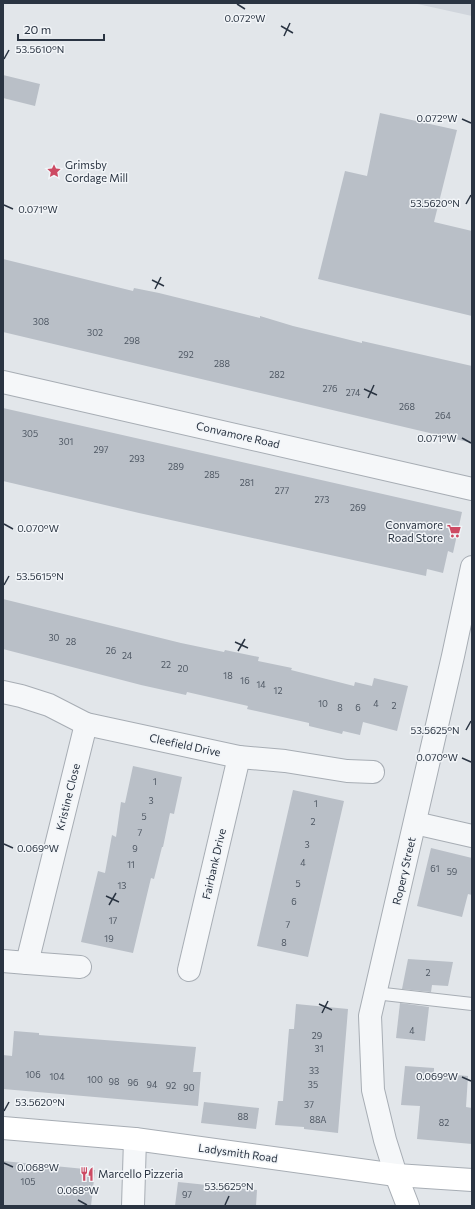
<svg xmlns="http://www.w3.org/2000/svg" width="475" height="1209" font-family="Commissioner,sans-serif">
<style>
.built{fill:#d0d5dc}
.building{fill:#b9bfc7}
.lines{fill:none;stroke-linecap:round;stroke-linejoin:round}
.lane-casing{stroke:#a7adb4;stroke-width:14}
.street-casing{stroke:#a7adb4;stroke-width:24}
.secondary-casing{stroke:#a7adb4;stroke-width:24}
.lane{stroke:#f5f7f9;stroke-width:12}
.street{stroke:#f5f7f9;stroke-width:22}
.secondary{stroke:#fff;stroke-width:22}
.ticks{fill:none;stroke:#2a3442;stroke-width:1.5}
.labels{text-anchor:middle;stroke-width:3;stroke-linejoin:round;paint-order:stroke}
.number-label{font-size:9px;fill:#4e5763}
.poi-label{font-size:11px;fill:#2a3442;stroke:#f2f5f8;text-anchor:start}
.street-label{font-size:11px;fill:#2a3442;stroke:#f2f5f8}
.ticks-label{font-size:10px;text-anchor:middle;fill:#2a3442;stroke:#f2f5f8;stroke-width:3;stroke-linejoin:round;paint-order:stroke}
</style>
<rect width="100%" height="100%" fill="#e2e6ea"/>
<polygon class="built" points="413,3 472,3 472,16"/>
<g class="building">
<polygon points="3,75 40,84 35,106 3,98"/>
<polygon points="380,113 457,130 434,222 472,231 472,316 318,279 345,171 367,176"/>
<polygon points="3,259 133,291 134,288 159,293 260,318 260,316 293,326 334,336 362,343 362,341 472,366 472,443 3,332"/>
<polygon points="3,408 462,512 453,553 448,551 443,573 427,569 426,576 139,513 3,481"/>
<polygon points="3,599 181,643 224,652 225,650 259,657 258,661 292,668 291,670 354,686 355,682 372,686 374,678 408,686 397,731 363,722 360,735 343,731 342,734 309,726 309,723 247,709 248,706 187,692 186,695 141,685 3,649"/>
<polygon points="133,766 182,777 174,814 170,813 163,847 162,847 154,879 151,878 133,953 81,942 98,871 105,873 112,835 116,837 121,802 125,803"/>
<polygon points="293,790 344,801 308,957 257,946"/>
<polygon points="431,848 472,858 472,895 468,894 462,917 417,906"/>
<polygon points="408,959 453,962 448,986 432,985 431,992 402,989"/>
<polygon points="400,1003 429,1007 425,1041 396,1038"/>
<polygon points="296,1004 348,1009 338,1133 304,1129 304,1127 275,1125 278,1101 283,1101 289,1029 294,1029"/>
<polygon points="14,1031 39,1033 39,1035 196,1047 193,1072 201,1072 198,1106 3,1089 3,1055 12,1056"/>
<polygon points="405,1066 434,1068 434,1073 468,1076 466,1107 472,1108 472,1144 417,1139 420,1106 401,1105"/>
<polygon points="204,1102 259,1108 256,1129 201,1123"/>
<polygon points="3,1161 95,1170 91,1206 3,1206"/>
<polygon points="178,1182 257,1190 256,1206 175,1206"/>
</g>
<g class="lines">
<defs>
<polyline id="lane" points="375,993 472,1004"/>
<g id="street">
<polyline points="3,382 472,489"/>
<polyline points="3,692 21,696 49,705 86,724 239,757 285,761 347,771 373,772"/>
<polyline points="415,823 472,836"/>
<polyline points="3,961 27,963 86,724"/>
<polyline points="27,963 80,967"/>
<polyline points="189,970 239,757"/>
<polyline points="396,1175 385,1140 373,1090 370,1016 453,656 472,567"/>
<polyline points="133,1206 135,1139"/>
</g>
<g id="secondary">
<polyline points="3,1128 135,1139 396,1175 472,1180"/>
<polyline points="396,1175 408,1206"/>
</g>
</defs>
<use href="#lane" class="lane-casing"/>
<use href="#street" class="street-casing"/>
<use href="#secondary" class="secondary-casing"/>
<use href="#lane" class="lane"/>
<use href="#street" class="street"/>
<use href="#secondary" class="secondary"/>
</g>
<path class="ticks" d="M237,4L245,9M281,26L293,33M284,36L290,23M4,59L9,50M462,119L471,123M466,204L471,195M4,205L13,209M152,280L164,286M155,289L161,277M364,389L377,395M368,398L374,385M462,438L471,443M4,524L13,529M4,585L9,576M235,642L248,648M238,651L245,639M466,730L471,721M462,758L471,762M4,844L13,848M106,896L119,902M109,905L116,893M319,1004L332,1010M322,1013L328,1001M462,1077L471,1081M4,1111L9,1102M4,1163L13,1167M78,1200L87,1205M225,1205L229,1196"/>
<defs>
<symbol id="sight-bare" viewBox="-9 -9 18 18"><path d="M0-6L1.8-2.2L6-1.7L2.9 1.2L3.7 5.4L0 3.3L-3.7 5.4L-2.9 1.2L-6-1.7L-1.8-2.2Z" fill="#cd4a63" stroke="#f2f5f8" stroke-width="2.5" paint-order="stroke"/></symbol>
<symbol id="supermarket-bare" viewBox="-9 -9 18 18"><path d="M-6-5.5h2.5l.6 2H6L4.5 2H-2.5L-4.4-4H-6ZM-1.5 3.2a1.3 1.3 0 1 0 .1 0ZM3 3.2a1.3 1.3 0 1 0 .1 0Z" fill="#cd4a63" stroke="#f2f5f8" stroke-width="2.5" paint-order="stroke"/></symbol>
<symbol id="restaurant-bare" viewBox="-9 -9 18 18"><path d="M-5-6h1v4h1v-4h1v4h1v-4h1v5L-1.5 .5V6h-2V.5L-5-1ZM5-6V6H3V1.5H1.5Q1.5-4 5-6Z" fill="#cd4a63" stroke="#f2f5f8" stroke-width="2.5" paint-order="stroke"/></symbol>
</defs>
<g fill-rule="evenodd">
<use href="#sight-bare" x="44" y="161" width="20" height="20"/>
<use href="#supermarket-bare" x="444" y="521" width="20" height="20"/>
<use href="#restaurant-bare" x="77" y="1164" width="20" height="20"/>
</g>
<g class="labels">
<g class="number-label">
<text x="41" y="325">308</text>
<text x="95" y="336">302</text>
<text x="132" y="344">298</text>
<text x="186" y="358">292</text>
<text x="222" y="367">288</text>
<text x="277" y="378">282</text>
<text x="330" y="392">276</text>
<text x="353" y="396">274</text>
<text x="407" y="410">268</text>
<text x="443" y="419">264</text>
<text x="30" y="437">305</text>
<text x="66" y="445">301</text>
<text x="101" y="453">297</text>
<text x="137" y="462">293</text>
<text x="176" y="470">289</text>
<text x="212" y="478">285</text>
<text x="247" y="486">281</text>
<text x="282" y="494">277</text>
<text x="322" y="503">273</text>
<text x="358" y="511">269</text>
<text x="54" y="641">30</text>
<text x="71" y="645">28</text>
<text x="111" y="654">26</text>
<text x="127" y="659">24</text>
<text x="166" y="668">22</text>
<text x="183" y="672">20</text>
<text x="228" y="679">18</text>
<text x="245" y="684">16</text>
<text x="261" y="688">14</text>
<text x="278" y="694">12</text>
<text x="323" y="707">10</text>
<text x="376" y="707">4</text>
<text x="394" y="709">2</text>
<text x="340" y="711">8</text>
<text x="358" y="711">6</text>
<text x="155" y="785">1</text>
<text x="151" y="804">3</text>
<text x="316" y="807">1</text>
<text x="144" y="820">5</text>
<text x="313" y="825">2</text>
<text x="140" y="836">7</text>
<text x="307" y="848">3</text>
<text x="135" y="852">9</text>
<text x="303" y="866">4</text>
<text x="131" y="868">11</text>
<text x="435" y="872">61</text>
<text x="452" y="875">59</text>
<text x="298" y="887">5</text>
<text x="122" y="889">13</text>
<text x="294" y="905">6</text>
<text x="113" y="924">17</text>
<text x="288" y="928">7</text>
<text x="109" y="942">19</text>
<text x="284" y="946">8</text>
<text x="428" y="976">2</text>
<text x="412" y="1034">4</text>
<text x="317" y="1039">29</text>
<text x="319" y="1052">31</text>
<text x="314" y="1074">33</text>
<text x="33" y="1078">106</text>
<text x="57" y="1080">104</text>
<text x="95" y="1083">100</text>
<text x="114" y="1085">98</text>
<text x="133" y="1086">96</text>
<text x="152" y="1088">94</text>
<text x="313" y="1088">35</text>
<text x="171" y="1089">92</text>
<text x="189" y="1091">90</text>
<text x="309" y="1108">37</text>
<text x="243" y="1120">88</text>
<text x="318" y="1123">88A</text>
<text x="444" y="1126">82</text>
<text x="28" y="1185">105</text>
<text x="187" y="1198">97</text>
</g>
<g class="poi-label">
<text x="65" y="169">Grimsby<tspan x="65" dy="13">Cordage Mill</tspan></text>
<text x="443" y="529" text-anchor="end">Convamore<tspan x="443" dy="13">Road Store</tspan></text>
<text x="98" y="1178">Marcello Pizzeria</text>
</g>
<g class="street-label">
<text transform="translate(238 435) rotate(13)" y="4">Convamore Road</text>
<text transform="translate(185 745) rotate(12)" y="4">Cleefield Drive</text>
<text transform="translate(68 797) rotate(-76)" y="4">Kristine Close</text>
<text transform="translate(214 864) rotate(-77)" y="4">Fairbank Drive</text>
<text transform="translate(404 871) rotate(-77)" y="4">Ropery Street</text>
<text transform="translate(238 1153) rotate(8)" y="4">Ladysmith Road</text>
</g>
</g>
<g class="ticks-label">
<text x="245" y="22">0.072°W</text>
<text x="40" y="53">53.5610°N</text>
<text x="437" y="122">0.072°W</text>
<text x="435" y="207">53.5620°N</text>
<text x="38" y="213">0.071°W</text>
<text x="437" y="442">0.071°W</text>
<text x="38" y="532">0.070°W</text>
<text x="40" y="580">53.5615°N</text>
<text x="435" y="734">53.5625°N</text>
<text x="437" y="761">0.070°W</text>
<text x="38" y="852">0.069°W</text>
<text x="437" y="1080">0.069°W</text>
<text x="40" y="1106">53.5620°N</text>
<text x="38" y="1171">0.068°W</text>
<text x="229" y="1190">53.5625°N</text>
<text x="78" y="1194">0.068°W</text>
</g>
<rect width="475" height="1209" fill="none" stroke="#2a3442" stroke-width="8"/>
<path d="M18 34v6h86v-6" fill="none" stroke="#2a3442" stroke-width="2"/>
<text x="24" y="34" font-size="12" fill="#2a3442" stroke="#f2f5f8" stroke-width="3" paint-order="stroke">20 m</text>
</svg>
